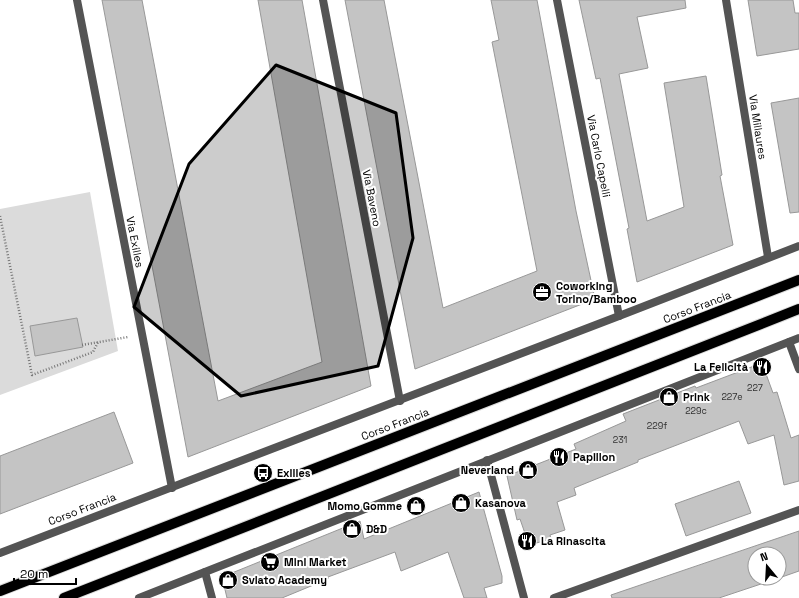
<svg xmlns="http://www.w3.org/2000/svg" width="799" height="598" font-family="'Space Grotesk',sans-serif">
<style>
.green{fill:#dbdbdb}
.building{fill:#c4c4c4;stroke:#989898}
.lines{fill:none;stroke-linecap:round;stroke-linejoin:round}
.primary-casing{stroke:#dbdbdb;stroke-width:12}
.path{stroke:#767676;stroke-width:2.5;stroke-dasharray:1 2;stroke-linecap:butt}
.service{stroke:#545454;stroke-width:8}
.minor{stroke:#545454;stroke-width:8}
.primary{stroke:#000;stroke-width:10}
.marked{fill:#000;fill-opacity:0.2;stroke:#000;stroke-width:3;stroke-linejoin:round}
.labels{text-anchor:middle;stroke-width:4;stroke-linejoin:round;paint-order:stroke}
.number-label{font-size:9px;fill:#313131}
.street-label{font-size:11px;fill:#000;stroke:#fff}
.poi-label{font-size:11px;font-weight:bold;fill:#000;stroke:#fff;text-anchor:start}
</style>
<rect width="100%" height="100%" fill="#fff"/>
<polygon class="green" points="90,192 118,351 0,395 0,209"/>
<g class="building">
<polygon points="102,0 142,0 218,401 322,362 258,0 302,0 371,386 188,457"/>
<polygon points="345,0 384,0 443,308 537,271 492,42 499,40 491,0 537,0 576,211 595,299 415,369"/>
<polygon points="579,0 685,0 686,8 637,17 648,68 619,74 647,221 684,207 664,83 706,76 722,175 720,176 733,245 637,282 627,229 629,228 600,78 596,79"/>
<polygon points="748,0 793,0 795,13 799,13 799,49 757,56"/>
<polygon points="799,98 799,212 790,213 771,103"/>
<polygon points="77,318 83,347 35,356 30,326"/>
<polygon points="762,363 773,393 777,392 791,438 799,435 799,481 784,485 774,435 748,444 739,421 638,460 638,462 574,488 576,495 557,502 565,530 550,535 551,539 529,545 520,519 517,520 507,476 576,449 574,444 626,421 623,414 695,386 696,388"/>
<polygon points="114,412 133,463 0,514 0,456"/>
<polygon points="739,481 751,513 686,536 675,504"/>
<polygon points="479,492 502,576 502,583 484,588 487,598 464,598 448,552 401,571 395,552 328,577 328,579 282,598 227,598 222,577 360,521 364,539"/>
<polygon points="799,531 799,571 779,578 779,554 755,554 755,578 779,578 719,598 612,598 611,595"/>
</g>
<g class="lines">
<defs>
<g id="primary">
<polyline points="0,591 799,280"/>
<polyline points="64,598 799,309"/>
</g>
</defs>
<use href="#primary" class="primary-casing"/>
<g class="path">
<polyline points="0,216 32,375 93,352 98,342"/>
<polyline points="82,345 128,337"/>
</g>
<polyline class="service" points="554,598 799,510"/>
<g class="minor">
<polyline points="77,0 172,488"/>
<polyline points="323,0 400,401"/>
<polyline points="557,0 619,316"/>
<polyline points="726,0 768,257"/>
<polyline points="789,342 799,369"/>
<polyline points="487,460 524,598"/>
<polyline points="0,553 619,316 799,246"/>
<polyline points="205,572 212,598"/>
<polyline points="139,598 799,338"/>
</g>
<use href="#primary" class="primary"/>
</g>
<path class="marked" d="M276,65L396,113L413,238L378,366L241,396L134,307L189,164Z"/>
<defs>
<symbol id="office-disc" viewBox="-11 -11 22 22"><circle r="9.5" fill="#000" stroke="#fff"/><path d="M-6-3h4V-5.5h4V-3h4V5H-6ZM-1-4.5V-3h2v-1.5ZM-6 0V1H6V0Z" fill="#fff"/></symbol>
<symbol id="restaurant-disc" viewBox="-11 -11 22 22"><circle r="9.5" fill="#000" stroke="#fff"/><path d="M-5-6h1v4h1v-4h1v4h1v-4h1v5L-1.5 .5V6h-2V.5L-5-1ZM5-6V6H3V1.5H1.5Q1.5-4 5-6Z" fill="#fff"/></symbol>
<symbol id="shop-disc" viewBox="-11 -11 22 22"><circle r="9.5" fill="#000" stroke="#fff"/><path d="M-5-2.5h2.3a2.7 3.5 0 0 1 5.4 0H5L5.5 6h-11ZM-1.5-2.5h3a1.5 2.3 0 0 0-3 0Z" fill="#fff"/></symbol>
<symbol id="bus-disc" viewBox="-11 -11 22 22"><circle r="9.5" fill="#000" stroke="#fff"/><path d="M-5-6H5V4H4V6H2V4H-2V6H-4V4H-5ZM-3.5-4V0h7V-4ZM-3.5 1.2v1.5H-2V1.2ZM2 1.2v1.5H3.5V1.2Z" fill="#fff"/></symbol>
<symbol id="supermarket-disc" viewBox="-11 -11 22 22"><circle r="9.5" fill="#000" stroke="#fff"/><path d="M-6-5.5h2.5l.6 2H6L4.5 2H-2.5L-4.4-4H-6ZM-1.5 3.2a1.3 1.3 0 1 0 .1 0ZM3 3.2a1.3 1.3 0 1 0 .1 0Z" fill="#fff"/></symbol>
</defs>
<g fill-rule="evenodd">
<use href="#office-disc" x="531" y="281" width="22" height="22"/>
<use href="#restaurant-disc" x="751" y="356" width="22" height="22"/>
<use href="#shop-disc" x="658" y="386" width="22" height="22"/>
<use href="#restaurant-disc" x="548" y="446" width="22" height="22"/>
<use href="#shop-disc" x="517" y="459" width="22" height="22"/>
<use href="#bus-disc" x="252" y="462" width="22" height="22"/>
<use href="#shop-disc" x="450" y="492" width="22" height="22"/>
<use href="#shop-disc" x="405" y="495" width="22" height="22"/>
<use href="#shop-disc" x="341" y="518" width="22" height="22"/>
<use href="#restaurant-disc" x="516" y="530" width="22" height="22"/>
<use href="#supermarket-disc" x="259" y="551" width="22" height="22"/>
<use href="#shop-disc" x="217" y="569" width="22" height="22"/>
</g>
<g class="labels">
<g class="number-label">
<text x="755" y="391">227</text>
<text x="732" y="400">227e</text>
<text x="696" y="414">229c</text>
<text x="657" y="429">229f</text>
<text x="620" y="443">231</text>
</g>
<g class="street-label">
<text transform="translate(758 127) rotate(81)" y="4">Via Millaures</text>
<text transform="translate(599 156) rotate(79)" y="4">Via Carlo Capelli</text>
<text transform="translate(372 198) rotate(79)" y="4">Via Baveno</text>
<text transform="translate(135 242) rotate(79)" y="4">Via Exilles</text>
<text transform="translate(697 307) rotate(-21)" y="4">Corso Francia</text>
<text transform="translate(395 424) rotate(-21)" y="4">Corso Francia</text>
<text transform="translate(82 509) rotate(-21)" y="4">Corso Francia</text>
</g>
<g class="poi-label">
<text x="556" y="290">Coworking<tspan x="556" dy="13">Torino/Bamboo</tspan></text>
<text x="748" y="371" text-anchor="end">La Felicità</text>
<text x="683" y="401">Prink</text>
<text x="573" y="461">Papillon</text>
<text x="514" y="474" text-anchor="end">Neverland</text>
<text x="277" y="477">Exilles</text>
<text x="475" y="507">Kasanova</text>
<text x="402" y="510" text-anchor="end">Momo Gomme</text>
<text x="366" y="533">D&amp;D</text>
<text x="541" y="545">La Rinascita</text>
<text x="284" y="566">Mini Market</text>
<text x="242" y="584">Sviato Academy</text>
</g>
</g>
<g transform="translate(767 566) rotate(342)"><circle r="19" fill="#ffffff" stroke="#999999"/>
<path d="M0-3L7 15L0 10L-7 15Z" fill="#000000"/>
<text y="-6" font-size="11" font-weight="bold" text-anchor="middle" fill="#000000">N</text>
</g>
<path d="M14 578v6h62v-6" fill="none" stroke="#000000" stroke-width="2"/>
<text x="20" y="578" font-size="12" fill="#000000" stroke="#ffffff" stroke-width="3" paint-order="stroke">20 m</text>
</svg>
